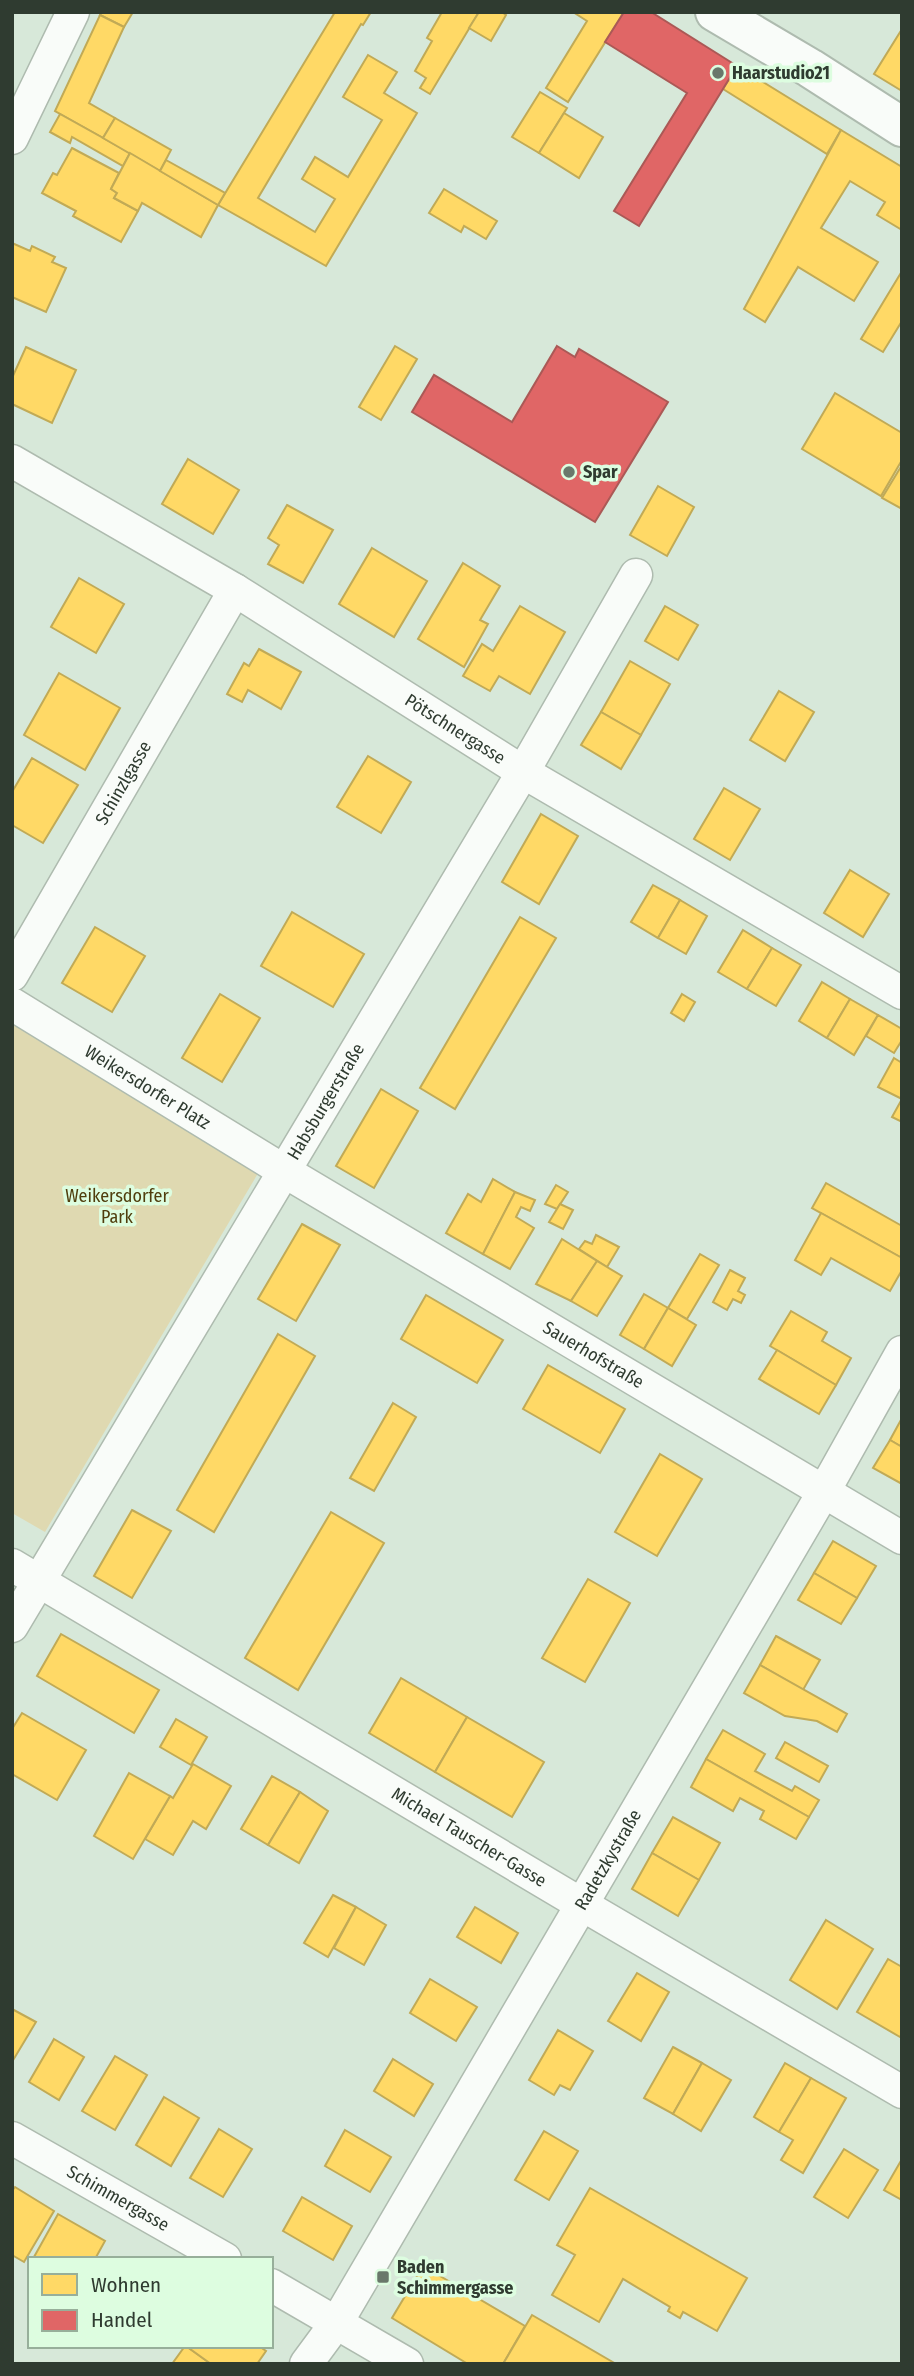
<svg xmlns="http://www.w3.org/2000/svg" width="914" height="2376" font-family="'Fira Sans Condensed',sans-serif">
<style>
.green{fill:#dfd9b1}
.homes{fill:#ffd966;stroke:#c1aa56;stroke-width:2}
.shops{fill:#e06666;stroke:#ab5956;stroke-width:2}
.lines{fill:none;stroke-linecap:round;stroke-linejoin:round}
.street-casing{stroke:#aebbaf;stroke-width:35}
.secondary-casing{stroke:#aebbaf;stroke-width:42}
.street{stroke:#f9fcf9;stroke-width:32}
.secondary{stroke:#f9fcf9;stroke-width:38}
.poi-dot{fill:#6a786b;stroke:#ddfde0;stroke-width:2.5}
.labels{text-anchor:middle;stroke-width:7;stroke-linejoin:round;paint-order:stroke}
.poi-label{font-size:18px;font-weight:bold;fill:#2f3b30;stroke:#ddfde0;text-anchor:start}
.street-label{font-size:18px;fill:#2f3b30;stroke:#ddfde0}
.park-label{font-size:18px;fill:#4f3d0c;stroke:#ddfde0}
</style>
<rect width="100%" height="100%" fill="#d7e8d9"/>
<polygon class="green" points="12,1022 260,1170 45,1532 12,1513"/>
<g class="homes">
<polygon points="102,12 133,12 124,27 100,15"/>
<polygon points="335,12 371,12 363,25 361,24 258,198 315,232 335,199 302,179 315,157 348,177 382,120 343,97 368,55 397,72 384,93 417,113 326,266 218,205"/>
<polygon points="442,12 479,12 430,94 420,88 426,78 415,71 432,41 427,38"/>
<polygon points="479,12 502,12 506,15 491,41 469,28"/>
<polygon points="573,12 624,12 568,102 546,88 587,21"/>
<polygon points="100,15 124,27 89,103 115,118 103,138 55,111"/>
<polygon points="902,29 902,91 874,74"/>
<polygon points="737,66 841,130 827,154 723,89"/>
<polygon points="540,92 567,108 539,153 512,137"/>
<polygon points="564,113 603,137 579,178 539,153"/>
<polygon points="60,114 130,153 123,166 72,137 70,143 50,132"/>
<polygon points="115,118 171,150 160,171 103,138"/>
<polygon points="841,130 902,167 902,230 877,215 885,202 850,181 821,228 878,262 854,301 798,267 765,322 744,309"/>
<polygon points="72,148 119,173 111,189 117,193 114,198 138,211 121,242 73,216 76,211 42,193 53,173 57,175"/>
<polygon points="130,153 218,205 201,237 142,203 138,211 114,198 117,193 111,189"/>
<polygon points="166,160 225,193 218,205 160,171"/>
<polygon points="444,189 497,221 486,239 464,226 461,232 429,213"/>
<polygon points="12,243 30,251 32,246 55,257 52,262 66,268 46,312 12,297"/>
<polygon points="902,271 902,321 883,352 861,339"/>
<polygon points="395,346 417,359 381,420 359,407"/>
<polygon points="26,347 76,370 52,423 12,404 12,378"/>
<polygon points="835,393 902,433 902,460 881,496 802,449"/>
<polygon points="188,459 239,490 213,534 162,504"/>
<polygon points="902,465 902,509 882,498"/>
<polygon points="658,486 694,507 667,556 630,535"/>
<polygon points="287,505 333,530 303,583 268,564 279,545 268,538"/>
<polygon points="372,548 427,581 394,637 339,604"/>
<polygon points="463,563 500,586 480,620 488,624 464,667 418,639"/>
<polygon points="79,578 124,604 96,653 51,627"/>
<polygon points="520,606 565,632 530,694 499,676 490,691 463,676 482,644 493,651"/>
<polygon points="665,606 698,625 678,660 645,641"/>
<polygon points="259,649 301,672 281,709 248,690 242,702 227,694 244,663 249,666"/>
<polygon points="630,661 670,684 641,735 601,712"/>
<polygon points="59,673 120,708 85,770 24,735"/>
<polygon points="779,691 814,712 785,761 750,740"/>
<polygon points="601,712 641,735 621,769 581,745"/>
<polygon points="368,756 411,782 381,833 337,807"/>
<polygon points="32,758 78,785 43,843 12,825 12,792"/>
<polygon points="724,788 760,809 730,860 694,839"/>
<polygon points="541,814 578,836 539,904 502,882"/>
<polygon points="850,870 889,894 863,937 824,913"/>
<polygon points="653,885 680,900 658,938 631,922"/>
<polygon points="680,900 707,916 686,954 658,938"/>
<polygon points="292,912 364,954 333,1007 261,966"/>
<polygon points="520,917 556,938 455,1109 420,1088"/>
<polygon points="95,927 145,956 112,1012 62,983"/>
<polygon points="743,930 772,948 747,989 718,972"/>
<polygon points="772,948 801,965 776,1006 747,989"/>
<polygon points="822,982 850,999 827,1038 799,1021"/>
<polygon points="220,994 260,1018 222,1082 182,1058"/>
<polygon points="682,994 695,1002 684,1021 671,1013"/>
<polygon points="850,999 878,1015 854,1055 827,1038"/>
<polygon points="878,1015 902,1029 902,1040 894,1053 866,1036"/>
<polygon points="894,1058 902,1063 902,1122 892,1117 902,1099 878,1087"/>
<polygon points="381,1089 418,1111 374,1188 336,1166"/>
<polygon points="493,1179 515,1192 483,1254 446,1233 468,1194 481,1202"/>
<polygon points="826,1183 902,1226 902,1258 812,1208"/>
<polygon points="556,1185 568,1192 557,1209 545,1204"/>
<polygon points="515,1192 535,1200 530,1211 521,1207 516,1217 534,1228 510,1269 483,1254"/>
<polygon points="560,1204 573,1210 563,1229 549,1222"/>
<polygon points="821,1213 902,1258 902,1270 890,1291 831,1258 821,1275 795,1260"/>
<polygon points="302,1224 340,1245 296,1321 258,1299"/>
<polygon points="596,1235 619,1247 607,1267 579,1249 585,1241 592,1244"/>
<polygon points="562,1239 597,1261 571,1301 536,1284"/>
<polygon points="700,1254 719,1265 687,1319 668,1308"/>
<polygon points="597,1261 622,1276 597,1316 571,1301"/>
<polygon points="730,1270 745,1278 738,1291 745,1295 741,1303 733,1299 727,1310 713,1302"/>
<polygon points="644,1294 668,1308 644,1349 620,1335"/>
<polygon points="426,1295 503,1340 477,1383 401,1339"/>
<polygon points="668,1308 696,1325 672,1366 644,1349"/>
<polygon points="791,1311 827,1332 822,1341 851,1358 836,1385 770,1346"/>
<polygon points="278,1334 315,1356 214,1532 177,1510"/>
<polygon points="777,1350 836,1385 819,1414 759,1379"/>
<polygon points="548,1365 625,1409 600,1453 523,1409"/>
<polygon points="393,1403 416,1417 374,1491 350,1478"/>
<polygon points="902,1418 902,1447 890,1440"/>
<polygon points="890,1440 902,1447 902,1484 873,1468"/>
<polygon points="660,1454 702,1479 657,1556 615,1532"/>
<polygon points="132,1510 171,1531 132,1598 94,1576"/>
<polygon points="331,1512 384,1543 298,1690 245,1658"/>
<polygon points="833,1541 876,1566 857,1598 814,1573"/>
<polygon points="814,1573 857,1598 841,1624 798,1600"/>
<polygon points="588,1579 630,1603 585,1682 542,1658"/>
<polygon points="61,1634 159,1690 134,1733 37,1676"/>
<polygon points="776,1636 820,1660 803,1690 760,1665"/>
<polygon points="760,1665 847,1714 837,1732 817,1721 785,1716 744,1693"/>
<polygon points="401,1678 467,1717 435,1772 369,1733"/>
<polygon points="22,1713 86,1750 57,1800 12,1774 12,1729"/>
<polygon points="467,1717 544,1762 512,1817 435,1772"/>
<polygon points="176,1719 207,1737 191,1765 160,1747"/>
<polygon points="723,1730 765,1754 755,1771 792,1791 795,1786 819,1800 809,1817 706,1759"/>
<polygon points="785,1742 828,1766 819,1782 776,1758"/>
<polygon points="706,1759 809,1817 796,1839 760,1819 764,1811 740,1798 733,1811 691,1787"/>
<polygon points="193,1764 231,1786 206,1829 193,1821 173,1855 145,1839 170,1796 173,1798"/>
<polygon points="129,1773 170,1796 133,1859 94,1836"/>
<polygon points="272,1776 300,1792 268,1845 241,1829"/>
<polygon points="300,1792 328,1811 299,1863 268,1845"/>
<polygon points="673,1817 720,1843 699,1880 652,1853"/>
<polygon points="652,1853 699,1880 678,1916 632,1889"/>
<polygon points="333,1895 356,1907 328,1957 304,1943"/>
<polygon points="356,1907 386,1925 364,1965 334,1948"/>
<polygon points="475,1907 518,1933 501,1963 457,1937"/>
<polygon points="826,1920 873,1949 837,2009 790,1980"/>
<polygon points="888,1959 902,1967 902,2034 900,2037 857,2012"/>
<polygon points="637,1973 669,1992 641,2041 608,2021"/>
<polygon points="430,1979 477,2007 456,2041 410,2013"/>
<polygon points="12,2009 36,2022 12,2062"/>
<polygon points="558,2030 593,2051 570,2090 560,2085 554,2095 529,2080"/>
<polygon points="54,2039 84,2057 59,2100 29,2082"/>
<polygon points="673,2047 702,2063 673,2114 644,2098"/>
<polygon points="115,2056 147,2075 115,2130 82,2111"/>
<polygon points="393,2059 433,2084 414,2116 374,2091"/>
<polygon points="702,2063 731,2080 701,2131 673,2114"/>
<polygon points="785,2063 811,2078 779,2132 754,2117"/>
<polygon points="811,2078 846,2098 803,2173 781,2160 793,2140 779,2132"/>
<polygon points="164,2097 199,2118 171,2166 136,2145"/>
<polygon points="219,2129 252,2149 223,2197 190,2178"/>
<polygon points="345,2130 391,2157 370,2192 325,2166"/>
<polygon points="544,2131 578,2151 549,2200 515,2180"/>
<polygon points="844,2149 878,2170 848,2218 814,2197"/>
<polygon points="902,2159 902,2200 884,2190"/>
<polygon points="15,2187 54,2211 24,2262 12,2255 12,2191"/>
<polygon points="590,2188 747,2278 717,2331 683,2312 680,2318 668,2311 670,2307 623,2279 599,2322 552,2295 575,2255 557,2245"/>
<polygon points="302,2197 352,2226 333,2260 283,2231"/>
<polygon points="58,2214 105,2241 95,2259 37,2259 34,2257"/>
<polygon points="423,2266 525,2326 503,2364 468,2364 392,2318"/>
<polygon points="532,2315 616,2364 503,2364"/>
<polygon points="185,2346 186,2346 211,2364 172,2364"/>
<polygon points="186,2346 259,2346 266,2351 257,2364 211,2364"/>
</g>
<g class="shops">
<polygon points="624,12 651,12 737,66 639,226 614,211 687,93 605,42"/>
<polygon points="557,346 575,357 579,349 668,402 595,522 412,412 434,375 512,422"/>
</g>
<g class="lines">
<defs>
<g id="street">
<polyline points="12,138 73,12"/>
<path id="s1" d="M12,461L235,590L523,772L902,993"/>
<path id="s2" d="M12,975L235,590"/>
<path id="s3" d="M12,1004L284,1171L902,1538"/>
<path id="s4" d="M12,1565L581,1904L902,2092"/>
<path id="s5" d="M12,1626L523,772L636,575"/>
<path id="s6" d="M12,2138L225,2259"/>
<polyline points="271,2285 407,2364"/>
<path id="s7" d="M306,2364L337,2322L823,1493L902,1352"/>
</g>
<polyline id="secondary" points="715,12 810,68 902,127"/>
</defs>
<use href="#street" class="street-casing"/>
<use href="#secondary" class="secondary-casing"/>
<use href="#street" class="street"/>
<use href="#secondary" class="secondary"/>
</g>
<g class="poi-dot">
<circle cx="718" cy="73" r="7"/>
<circle cx="569" cy="472" r="7"/>
<rect x="376" y="2270" width="14" height="14" rx="3.5"/>
</g>
<g class="labels">
<g class="poi-label">
<text x="732" y="79">Haarstudio21</text>
<text x="583" y="478">Spar</text>
<text x="397" y="2273">Baden<tspan x="397" dy="21">Schimmergasse</tspan></text>
</g>
<g class="street-label">
<text dy="6" stroke="none"><textPath href="#s1" startOffset="518">Pötschnergasse</textPath></text>
<text dy="6" stroke="none"><textPath href="#s2" startOffset="222">Schinzlgasse</textPath></text>
<text dy="6" stroke="none"><textPath href="#s3" startOffset="159">Weikersdorfer Platz</textPath></text>
<text dy="6" stroke="none"><textPath href="#s5" startOffset="611">Habsburgerstraße</textPath></text>
<text dy="6" stroke="none"><textPath href="#s3" startOffset="679">Sauerhofstraße</textPath></text>
<text dy="6" stroke="none"><textPath href="#s4" startOffset="532">Michael Tauscher-Gasse</textPath></text>
<text dy="6" stroke="none"><textPath href="#s7" startOffset="588">Radetzkystraße</textPath></text>
<text dy="6" stroke="none"><textPath href="#s6" startOffset="122">Schimmergasse</textPath></text>
</g>
<g class="park-label">
<text x="117" y="1202">Weikersdorfer<tspan x="117" dy="21">Park</tspan></text>
</g>
</g>
<rect width="914" height="2376" fill="none" stroke="#2f3b30" stroke-width="28"/>
<rect x="28" y="2257" width="245" height="91" fill="#ddfde0" stroke="#97af9a" stroke-width="2"/>
<rect x="42" y="2274" width="35" height="21" fill="#ffd966" stroke="#97af9a" stroke-width="2"/>
<text x="91" y="2292" font-size="21" fill="#2f3b30">Wohnen</text>
<rect x="42" y="2310" width="35" height="21" fill="#e06666" stroke="#97af9a" stroke-width="2"/>
<text x="91" y="2327" font-size="21" fill="#2f3b30">Handel</text>
</svg>
